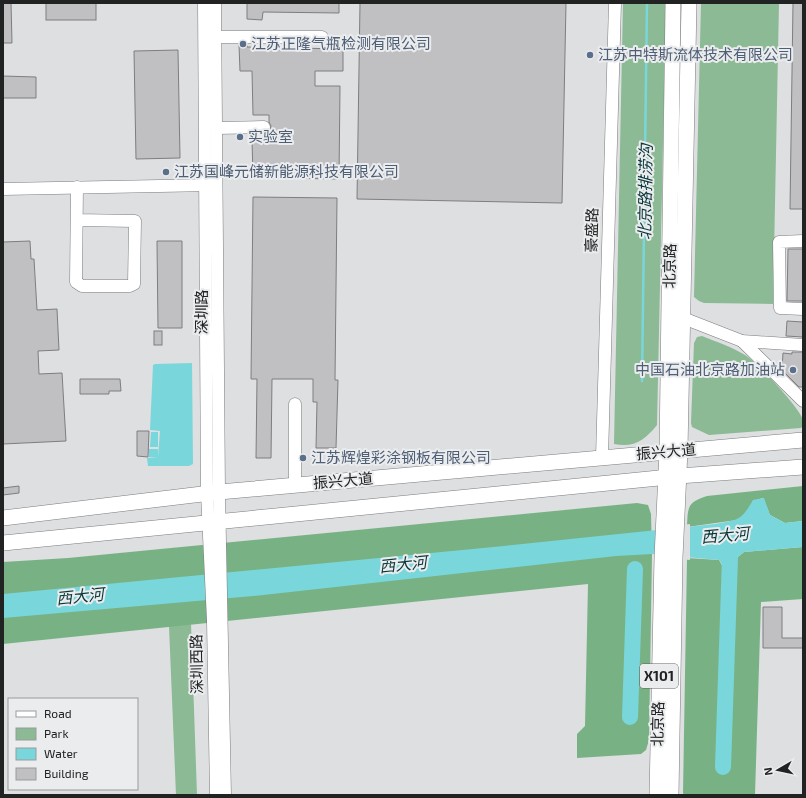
<svg xmlns="http://www.w3.org/2000/svg" width="806" height="798" font-family="'Exo 2','Noto Sans SC',sans-serif">
<style>
.green{fill:#8bba94}
.forest{fill:#78b284}
.water{fill:#79d7db}
.pier{fill:#dddfe1}
.lines{fill:none;stroke-linecap:round;stroke-linejoin:round}
.stream{stroke:#79d7db;stroke-width:2.5}
.river{stroke:#79d7db;stroke-width:16}
.building{fill:#c0bfc2;stroke:#7e7e80}
.minor-casing{stroke:#7b7c7e;stroke-width:13}
.major-casing{stroke:#7b7c7e;stroke-width:16}
.minor{stroke:#fff;stroke-width:12}
.major{stroke:#fff;stroke-width:15}
.service-dot{fill:#5c6f8a;stroke:#ebecee;stroke-width:1.5}
.labels{text-anchor:middle;stroke-width:4;stroke-linejoin:round;paint-order:stroke}
.shield{fill:#ebecee;stroke:#5e5f5f;stroke-width:1}
.shield-label{font-size:14px;font-weight:bold;fill:#212222}
.service-label{font-size:15px;fill:#4e5e75;stroke:#ebecee;text-anchor:start}
.street-label{font-size:15px;fill:#212222;stroke:#ebecee}
.water-label{font-size:16px;font-style:italic;fill:#083739;stroke:#ebecee}
</style>
<rect width="100%" height="100%" fill="#dddfe1"/>
<g class="green">
<path d="M623,3H666L657,425C645,440 634,448 614,444Z"/>
<polygon points="701,3 779,3 773,304 704,303 699,301 694,297"/>
<path d="M702,336C717,342 732,347 745,355C757,362 799,407 803,420C803,421 803,425 803,426L801,428L709,435L692,427L691,423L694,343L697,337Z"/>
<polygon points="191,624 197,795 176,795 169,626"/>
</g>
<g class="forest">
<path d="M803,486V521L785,523L770,515L763,498L753,501L746,514L737,520L687,527C688,506 687,503 707,496Z"/>
<polygon points="637,503 648,505 651,514 652,554 649,740 646,750 641,754 577,758 577,734 585,726 588,584 3,644 3,562 68,558"/>
<polygon points="803,547 803,599 761,602 755,795 684,795 683,793 687,558 719,560 729,578 733,578 733,561 744,552"/>
</g>
<g class="water">
<polygon points="192,363 193,464 189,466 148,466 147,458 158,457 160,431 150,430 153,365 155,364"/>
<polygon points="151,432 158,432 158,447 150,447"/>
<rect x="149" y="449" width="9" height="8"/>
<path d="M764,498L770,515L785,523L803,521V547L744,552L733,561V578H729L724,567L719,560L652,554L616,556L253,596L3,618V594L504,546L715,524C738,520 741,521 753,500Z"/>
</g>
<polygon class="pier" points="690,524 690,560 656,557 656,528"/>
<g class="lines">
<polyline class="stream" points="642,381 647,3"/>
<g class="river">
<polyline points="630,717 635,569"/>
<polyline points="723,767 730,557"/>
</g>
</g>
<g class="building">
<polygon points="3,3 11,3 12,43 3,43"/>
<rect x="46" y="3" width="50" height="17"/>
<polygon points="247,3 339,3 339,13 263,12 262,20 247,19"/>
<polygon points="360,3 566,3 562,203 357,199"/>
<polygon points="793,3 803,3 803,209 790,209"/>
<polygon points="239,45 247,45 247,47 343,49 343,71 315,71 315,86 340,86 339,179 268,178 268,174 253,175 252,141 269,141 269,133 271,126 269,122 269,115 253,115 252,71 240,71"/>
<polygon points="178,50 180,158 136,159 134,51"/>
<polygon points="3,76 36,77 36,98 3,98"/>
<polygon points="253,197 337,198 335,380 338,380 336,448 316,448 317,402 313,402 313,379 272,379 271,458 256,458 257,379 251,379"/>
<polygon points="30,241 31,259 34,259 37,310 57,309 59,350 38,351 39,374 62,373 66,441 3,444 3,242"/>
<polygon points="157,241 182,241 182,328 158,328"/>
<polygon points="788,249 803,249 803,301 787,301"/>
<polygon points="787,321 803,322 803,337 786,336"/>
<rect x="154" y="331" width="8" height="14"/>
<polygon points="792,352 803,352 803,387 799,387 782,370 783,353 792,354"/>
<polygon points="80,379 120,379 121,391 109,391 109,394 80,394"/>
<polygon points="137,431 149,431 148,457 137,456"/>
<polygon points="19,486 19,493 3,495 3,488"/>
<polygon points="763,607 782,607 782,638 803,638 803,648 763,648"/>
</g>
<g class="lines">
<defs>
<g id="minor">
<polyline points="204,3 207,493 213,621"/>
<polyline points="215,3 219,492 225,795"/>
<polyline points="215,37 322,37"/>
<polyline points="216,128 264,127"/>
<polyline points="3,189 212,185"/>
<polyline points="77,220 135,221 134,284 130,286 82,286 76,282 77,187"/>
<polyline points="803,241 779,242 780,308 803,309"/>
<polyline points="683,318 742,341 803,345"/>
<polyline points="742,341 803,401"/>
<polyline points="602,457 615,3"/>
<polyline points="295,485 295,404"/>
<polyline points="216,795 213,621 221,621"/>
</g>
<g id="major">
<polyline points="3,518 219,492 803,440"/>
<polyline points="3,543 679,476 803,467"/>
<polyline points="657,795 662,557 667,452 673,3"/>
<polyline points="671,795 675,558 680,450 689,3"/>
</g>
</defs>
<use href="#minor" class="minor-casing"/>
<use href="#major" class="major-casing"/>
<use href="#minor" class="minor"/>
<use href="#major" class="major"/>
</g>
<g class="service-dot">
<circle cx="243" cy="44" r="4"/>
<circle cx="590" cy="55" r="4"/>
<circle cx="240" cy="137" r="4"/>
<circle cx="166" cy="172" r="4"/>
<circle cx="793" cy="370" r="4"/>
<circle cx="303" cy="458" r="4"/>
</g>
<g class="labels">
<rect class="shield" x="640" y="664" width="38" height="24" rx="3"/>
<g class="shield-label">
<text x="659" y="681">X101</text>
</g>
<g class="service-label">
<text x="251" y="49">江苏正隆气瓶检测有限公司</text>
<text x="598" y="60">江苏中特斯流体技术有限公司</text>
<text x="248" y="142">实验室</text>
<text x="174" y="177">江苏国峰元储新能源科技有限公司</text>
<text x="785" y="375" text-anchor="end">中国石油北京路加油站</text>
<text x="311" y="463">江苏辉煌彩涂钢板有限公司</text>
</g>
<g class="street-label">
<text transform="translate(592 230) rotate(-88)" y="5">豪盛路</text>
<text transform="translate(670 266) rotate(-89)" y="5">北京路</text>
<text transform="translate(202 312) rotate(-90)" y="5">深圳路</text>
<text transform="translate(666 452) rotate(-5)" y="5">振兴大道</text>
<text transform="translate(343 481) rotate(-5)" y="5">振兴大道</text>
<text transform="translate(197 664) rotate(-91)" y="5">深圳西路</text>
<text transform="translate(658 724) rotate(-89)" y="5">北京路</text>
</g>
<g class="water-label">
<text transform="translate(645 192) rotate(-89)" y="6">北京路排涝沟</text>
<text transform="translate(725 535) rotate(-5)" y="6">西大河</text>
<text transform="translate(403 564) rotate(-6)" y="6">西大河</text>
<text transform="translate(80 596) rotate(-6)" y="6">西大河</text>
</g>
</g>
<rect width="806" height="798" fill="none" stroke="#212222" stroke-width="8"/>
<rect x="8" y="698" width="130" height="92" fill="#ebecee" stroke="#9a9b9c"/>
<rect x="16" y="711" width="20" height="6" fill="#ffffff" stroke="#9a9b9c"/>
<text x="44" y="718" font-size="12" fill="#212222">Road</text>
<rect x="16" y="728" width="20" height="12" fill="#8bba94" stroke="#9a9b9c"/>
<text x="44" y="738" font-size="12" fill="#212222">Park</text>
<rect x="16" y="748" width="20" height="12" fill="#79d7db" stroke="#9a9b9c"/>
<text x="44" y="758" font-size="12" fill="#212222">Water</text>
<rect x="16" y="768" width="20" height="12" fill="#c0bfc2" stroke="#9a9b9c"/>
<text x="44" y="778" font-size="12" fill="#212222">Building</text>
<g transform="translate(778 770) rotate(261)" stroke="#ebecee" stroke-width="3" paint-order="stroke">
<path d="M0-3L7 15L0 10L-7 15Z" fill="#212222"/>
<text y="-6" font-size="11" font-weight="bold" text-anchor="middle" fill="#212222">N</text>
</g>
</svg>
